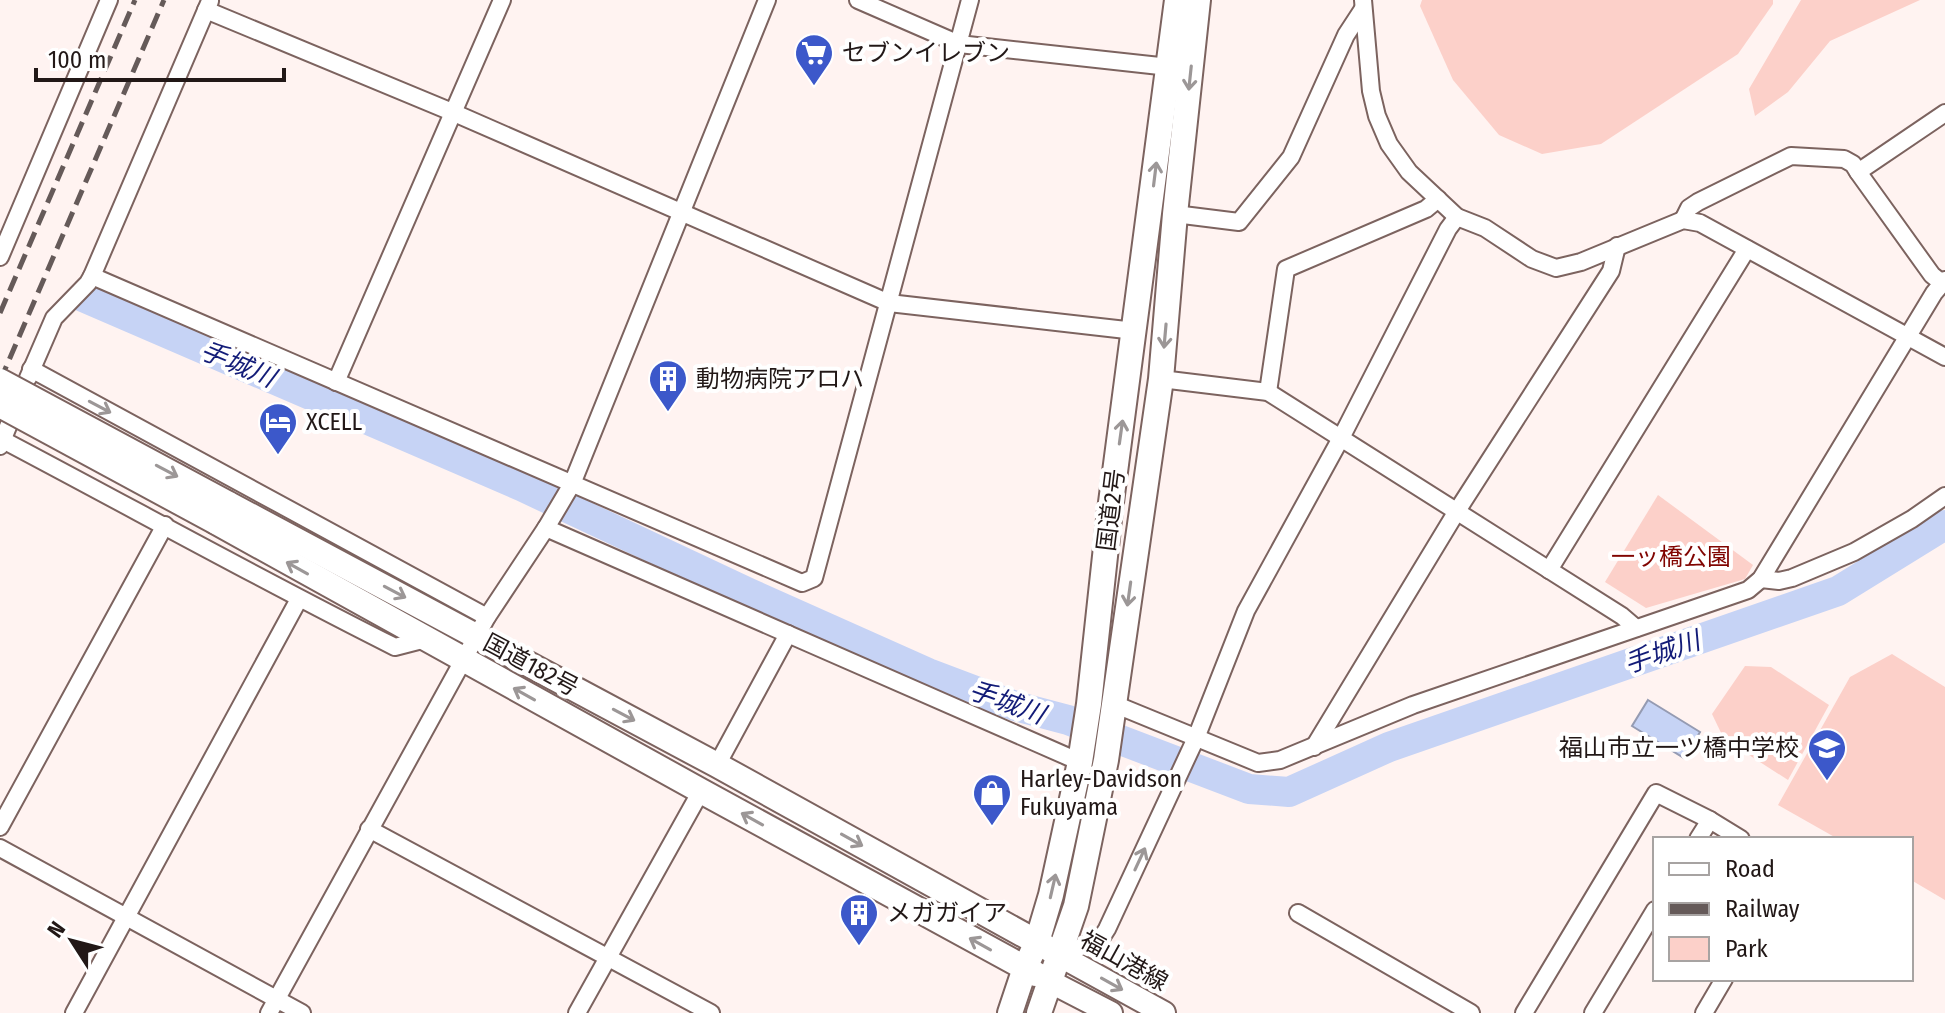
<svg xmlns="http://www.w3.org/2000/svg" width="1945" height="1013" font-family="'Fira Sans Condensed','Noto Sans JP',sans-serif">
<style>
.green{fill:#fcd0c9}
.water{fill:#c6d3f5;stroke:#959bb2;stroke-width:2}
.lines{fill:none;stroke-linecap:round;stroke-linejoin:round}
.river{stroke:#c6d3f5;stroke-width:30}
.minor-casing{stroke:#7c635f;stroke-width:20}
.major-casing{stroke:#7c635f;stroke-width:26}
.highway-casing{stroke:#7c635f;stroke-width:28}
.minor{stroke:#fff;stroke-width:16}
.major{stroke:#fff;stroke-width:22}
.highway{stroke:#fff;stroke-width:24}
.rail{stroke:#655a59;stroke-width:5;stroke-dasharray:16 8;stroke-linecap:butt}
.highway-bridge-casing{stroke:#7c635f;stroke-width:28;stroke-linecap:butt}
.highway-bridge{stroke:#fff;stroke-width:24}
.oneway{stroke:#9c9797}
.labels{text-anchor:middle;stroke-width:8;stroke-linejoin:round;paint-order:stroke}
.poi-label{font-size:24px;fill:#221817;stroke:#fff;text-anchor:start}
.street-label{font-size:24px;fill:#221817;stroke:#fff}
.park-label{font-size:24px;fill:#800400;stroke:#fff}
.water-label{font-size:26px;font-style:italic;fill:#131c78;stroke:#fff}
</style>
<rect width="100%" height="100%" fill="#fff3f1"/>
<g class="green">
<polygon points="1422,0 1773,0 1773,4 1738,54 1601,144 1542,154 1499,135 1453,80 1420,6"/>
<polygon points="1801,0 1920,0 1830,41 1788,92 1755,116 1749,89"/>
<polygon points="1658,495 1753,565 1745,579 1646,608 1605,582"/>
<polygon points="1892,654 1945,687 1945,900 1911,880 1911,839 1838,839 1778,805 1850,677"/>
<polygon points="1745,666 1771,667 1829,705 1788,780 1724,739 1712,714"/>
</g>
<polygon class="water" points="1648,700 1700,732 1684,758 1632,726"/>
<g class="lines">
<polyline class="river" points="83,297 521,486 749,593 928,673 1015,706 1068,720 1249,789 1289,792 1389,747 1838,591 1945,525"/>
<defs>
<g id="minor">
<polyline points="858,0 959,44 1169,67"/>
<polyline points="1363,0 1371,91 1377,116 1389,144 1409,172 1457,217 1485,228 1532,259 1556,268 1581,262 1683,220 1700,223 1945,357"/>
<polyline points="206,10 452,112 889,303 1135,331"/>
<polyline points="1858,172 1932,275 1942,283"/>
<polyline points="1175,214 1239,222 1291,157 1346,35 1363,9"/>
<polyline points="1683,220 1689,208 1698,202 1791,156 1844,159 1853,164 1858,172 1945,113"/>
<polyline points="0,257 109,0"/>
<polyline points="92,276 802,583 814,578 970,0"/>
<polyline points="31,369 487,617"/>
<polyline points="28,378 54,318 88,283 92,276 210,1"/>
<polyline points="1161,379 1268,392 1622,616 1636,628"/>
<polyline points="336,382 502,0"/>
<polyline points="1268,392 1286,269 1426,209 1438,199"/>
<path d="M3,440C134,509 263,581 395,647L426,639"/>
<polyline points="0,446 16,407"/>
<polyline points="546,528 1080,762"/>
<polyline points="1549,570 1747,249"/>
<polyline points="1761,579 1779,581 1792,578 1854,552 1912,519 1945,496"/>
<polyline points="1114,704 1258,763 1280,760 1413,705 1748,590 1761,579 1934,293 1945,280"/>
<polyline points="1314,747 1457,511 1611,271 1617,246"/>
<polyline points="717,765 788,634"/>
<polyline points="0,827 165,525"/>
<polyline points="369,829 711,1013"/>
<polyline points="1698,839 1710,820"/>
<polyline points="0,848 302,1013"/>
<polyline points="1298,913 1471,1013"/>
<polyline points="1059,955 1100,940 1107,929 1196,738 1246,611 1341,438 1448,229 1457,217"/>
<polyline points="74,1013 299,599"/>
<polyline points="269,1013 487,617 546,528 572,484 767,0"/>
<polyline points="577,1013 701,791"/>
<polyline points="1524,1013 1656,793 1710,820 1741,839"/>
<polyline points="1593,1013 1655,910"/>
<polyline points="1704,1013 1724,979"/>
</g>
<g id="major">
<polyline points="1059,955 1164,1013"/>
<polyline points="1049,981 1111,1013"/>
</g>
<g id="highway">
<polyline points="227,503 717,765 1051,950"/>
<polyline points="216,522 701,791 1036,974"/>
<polyline points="1010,1013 1025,968 1037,942 1051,895 1080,762 1089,704 1110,510 1177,0"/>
<polyline points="1039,1013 1076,906 1106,760 1161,379 1175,214 1198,0"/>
</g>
</defs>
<use href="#minor" class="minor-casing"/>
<use href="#major" class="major-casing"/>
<use href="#highway" class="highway-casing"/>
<use href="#minor" class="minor"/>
<use href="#major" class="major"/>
<use href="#highway" class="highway"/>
<g class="rail">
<polyline points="0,313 135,0"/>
<polyline points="0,381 164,0"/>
</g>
<defs>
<g id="highway-bridge">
<polyline points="0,381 227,503"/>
<polyline points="0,405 216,522"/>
</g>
</defs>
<use href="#highway-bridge" class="highway-bridge-casing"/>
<use href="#highway-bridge" class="highway-bridge"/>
</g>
<defs><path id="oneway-shaft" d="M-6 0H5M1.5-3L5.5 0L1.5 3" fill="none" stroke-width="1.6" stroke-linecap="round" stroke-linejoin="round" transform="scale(2)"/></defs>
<g class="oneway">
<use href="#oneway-shaft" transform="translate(1190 78) rotate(96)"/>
<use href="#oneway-shaft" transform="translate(1155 174) rotate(-83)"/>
<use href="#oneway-shaft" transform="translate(1165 336) rotate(95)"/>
<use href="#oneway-shaft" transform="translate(100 407) rotate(28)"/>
<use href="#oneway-shaft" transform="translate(1121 432) rotate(-82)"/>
<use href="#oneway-shaft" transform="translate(167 471) rotate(28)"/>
<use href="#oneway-shaft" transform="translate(297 568) rotate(-151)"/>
<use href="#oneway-shaft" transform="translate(395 592) rotate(28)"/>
<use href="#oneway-shaft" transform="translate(1129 594) rotate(98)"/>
<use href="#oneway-shaft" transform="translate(524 694) rotate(-151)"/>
<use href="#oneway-shaft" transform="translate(624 715) rotate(28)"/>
<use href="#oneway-shaft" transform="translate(752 819) rotate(-151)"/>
<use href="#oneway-shaft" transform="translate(852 840) rotate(29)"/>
<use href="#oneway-shaft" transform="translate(1140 859) rotate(-65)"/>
<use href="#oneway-shaft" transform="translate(1053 886) rotate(-77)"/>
<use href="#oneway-shaft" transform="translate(980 944) rotate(-151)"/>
<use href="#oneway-shaft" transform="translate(1112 984) rotate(29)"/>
</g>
<defs>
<symbol id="supermarket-pin" viewBox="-11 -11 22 30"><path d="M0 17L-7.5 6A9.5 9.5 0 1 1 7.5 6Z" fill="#3c58ca" stroke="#fff"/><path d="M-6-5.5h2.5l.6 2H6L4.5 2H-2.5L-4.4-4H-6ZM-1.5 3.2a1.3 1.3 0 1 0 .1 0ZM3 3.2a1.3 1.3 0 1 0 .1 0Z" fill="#fff"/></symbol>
<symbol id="building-pin" viewBox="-11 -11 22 30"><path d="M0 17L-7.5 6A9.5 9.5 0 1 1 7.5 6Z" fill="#3c58ca" stroke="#fff"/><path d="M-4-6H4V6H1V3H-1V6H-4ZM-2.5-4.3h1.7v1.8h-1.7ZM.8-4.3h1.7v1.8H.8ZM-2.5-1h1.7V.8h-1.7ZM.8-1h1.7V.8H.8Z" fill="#fff"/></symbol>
<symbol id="hotel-pin" viewBox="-11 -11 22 30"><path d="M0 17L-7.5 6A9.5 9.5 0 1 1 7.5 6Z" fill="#3c58ca" stroke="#fff"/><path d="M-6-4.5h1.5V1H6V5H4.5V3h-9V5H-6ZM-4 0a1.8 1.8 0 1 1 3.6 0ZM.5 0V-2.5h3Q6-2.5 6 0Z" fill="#fff"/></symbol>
<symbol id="school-pin" viewBox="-11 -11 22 30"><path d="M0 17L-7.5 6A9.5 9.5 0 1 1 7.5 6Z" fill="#3c58ca" stroke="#fff"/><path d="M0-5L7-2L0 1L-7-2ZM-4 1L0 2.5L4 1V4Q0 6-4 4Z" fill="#fff"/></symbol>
<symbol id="shop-pin" viewBox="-11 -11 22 30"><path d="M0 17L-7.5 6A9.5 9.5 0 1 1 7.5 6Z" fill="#3c58ca" stroke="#fff"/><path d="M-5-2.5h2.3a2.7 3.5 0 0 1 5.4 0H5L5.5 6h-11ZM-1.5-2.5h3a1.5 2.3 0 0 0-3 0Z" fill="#fff"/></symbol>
</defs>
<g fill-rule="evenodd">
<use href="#supermarket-pin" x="792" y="31" width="44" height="60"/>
<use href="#building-pin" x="646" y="357" width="44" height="60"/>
<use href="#hotel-pin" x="256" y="400" width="44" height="60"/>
<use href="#school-pin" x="1805" y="726" width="44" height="60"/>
<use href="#shop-pin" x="970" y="771" width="44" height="60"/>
<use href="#building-pin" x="837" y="891" width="44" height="60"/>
</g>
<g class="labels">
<g class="poi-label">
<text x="842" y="61">セブンイレブン</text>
<text x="696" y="387">動物病院アロハ</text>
<text x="306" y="430">XCELL</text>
<text x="1799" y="756" text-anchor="end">福山市立一ツ橋中学校</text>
<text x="1020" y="787">Harley-Davidson<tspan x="1020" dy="28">Fukuyama</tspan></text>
<text x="887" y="921">メガガイア</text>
</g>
<g class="street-label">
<text transform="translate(1111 510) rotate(-83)" y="8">国道2号</text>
<text transform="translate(531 665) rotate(28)" y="8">国道182号</text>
<text transform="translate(1124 961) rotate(29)" y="8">福山港線</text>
</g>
<g class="park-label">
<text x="1671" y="565">一ッ橋公園</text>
</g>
<g class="water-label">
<text transform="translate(238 364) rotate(23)" y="9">手城川</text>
<text transform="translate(1662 652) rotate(-19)" y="9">手城川</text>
<text transform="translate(1007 702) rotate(20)" y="9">手城川</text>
</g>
</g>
<rect x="1653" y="837" width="260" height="144" fill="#ffffff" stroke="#a7a3a2" stroke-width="2"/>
<rect x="1669" y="863" width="40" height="12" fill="#ffffff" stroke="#a7a3a2" stroke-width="2"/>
<text x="1725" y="877" font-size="24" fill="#221817">Road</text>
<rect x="1669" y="903" width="40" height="12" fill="#655a59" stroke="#a7a3a2" stroke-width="2"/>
<text x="1725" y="917" font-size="24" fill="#221817">Railway</text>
<rect x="1669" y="937" width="40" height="24" fill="#fcd0c9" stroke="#a7a3a2" stroke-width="2"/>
<text x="1725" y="957" font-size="24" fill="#221817">Park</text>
<g transform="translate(72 941) rotate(306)" stroke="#ffffff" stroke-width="6" paint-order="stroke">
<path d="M0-6L14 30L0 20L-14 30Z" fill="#221817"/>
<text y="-12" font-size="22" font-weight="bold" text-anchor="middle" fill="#221817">N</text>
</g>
<path d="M36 68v12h248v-12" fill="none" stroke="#221817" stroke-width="4"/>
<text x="48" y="68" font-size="24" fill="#221817" stroke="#ffffff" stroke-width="6" paint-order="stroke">100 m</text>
</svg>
